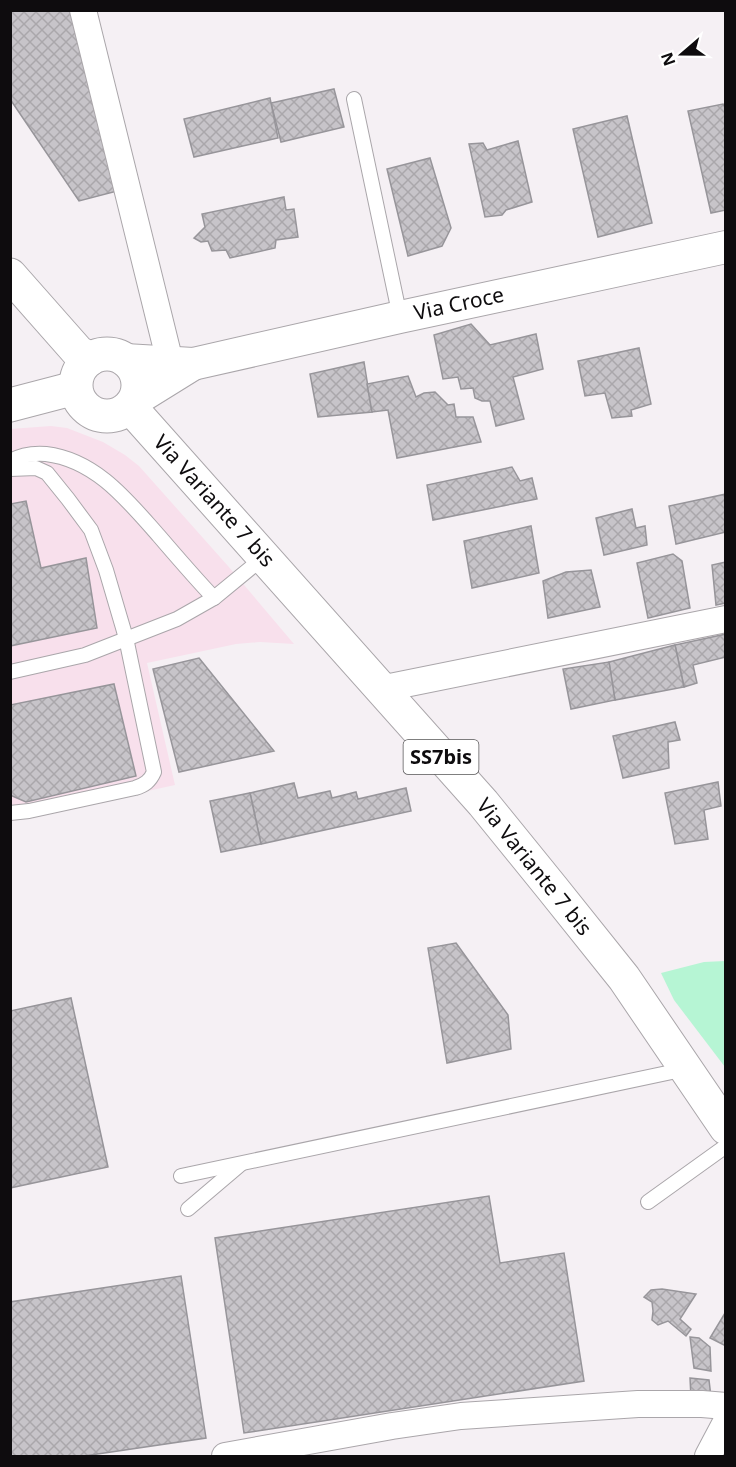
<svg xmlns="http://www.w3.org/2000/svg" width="736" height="1467" font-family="'Noto Sans',sans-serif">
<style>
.commercial{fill:#f8e0ec}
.grass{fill:#b6f5d4}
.building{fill:url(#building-cross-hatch);stroke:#97959a;stroke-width:1.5}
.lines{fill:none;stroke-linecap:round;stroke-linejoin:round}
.service-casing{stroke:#aaa6aa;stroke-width:16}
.minor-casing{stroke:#aaa6aa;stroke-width:28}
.tertiary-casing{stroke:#aaa6aa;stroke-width:34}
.secondary-casing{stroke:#aaa6aa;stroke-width:35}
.primary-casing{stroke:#aaa6aa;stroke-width:35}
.service{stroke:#fff;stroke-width:14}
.minor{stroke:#fff;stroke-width:26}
.tertiary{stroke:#fff;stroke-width:32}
.secondary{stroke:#fff;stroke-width:33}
.primary{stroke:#fff;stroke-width:33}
.labels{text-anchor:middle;stroke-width:4.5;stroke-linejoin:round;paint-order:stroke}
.shield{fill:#fff;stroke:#565556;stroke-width:1.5}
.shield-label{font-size:20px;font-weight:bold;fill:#0e0c0e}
.street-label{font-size:21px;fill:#0e0c0e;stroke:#fff}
</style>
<defs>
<pattern id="building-cross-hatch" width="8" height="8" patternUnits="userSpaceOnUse" patternTransform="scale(1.5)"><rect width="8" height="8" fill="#c7c4c9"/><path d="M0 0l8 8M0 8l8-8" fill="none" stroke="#aaa7ab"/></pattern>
</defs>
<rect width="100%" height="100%" fill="#f5f0f4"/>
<polygon class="commercial" points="51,426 67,428 103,442 125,455 139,466 228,566 294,644 260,642 236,644 147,663 175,785 11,821 10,429"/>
<polygon class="grass" points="725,961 726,961 725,1067 674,1000 661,973 704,962"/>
<g class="building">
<polygon points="10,10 73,10 121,190 79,201 10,99"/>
<polygon points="334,89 344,127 281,142 271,103"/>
<polygon points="270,98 278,138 194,157 184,119"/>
<polygon points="723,104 726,109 726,210 711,213 688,111"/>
<polygon points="627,116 652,223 598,237 573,129"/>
<polygon points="518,141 532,202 506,210 502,215 485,217 469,144 483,143 487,150"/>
<polygon points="430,158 451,228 442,246 408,256 387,169"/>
<polygon points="284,197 286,210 294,209 298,237 276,240 275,248 230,258 226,250 212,251 208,241 201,242 194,238 205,227 202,214"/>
<polygon points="471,324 490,345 536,334 543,369 513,377 524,419 496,426 490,401 482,401 475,398 473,388 461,389 458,377 443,379 434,335"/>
<polygon points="639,348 651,404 631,410 632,416 612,418 605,393 585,396 578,361"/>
<polygon points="364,362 372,412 318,417 310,374"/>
<polygon points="408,376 416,397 424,393 435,392 448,405 454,404 456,417 473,417 481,442 397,458 388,410 372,412 367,384"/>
<polygon points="512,467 520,481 532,478 537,499 433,520 427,485"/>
<polygon points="726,494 726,532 676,544 669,506"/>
<polygon points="26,501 41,568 86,558 97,628 10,646 10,504"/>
<polygon points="632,509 636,528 645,526 647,545 604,555 596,518"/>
<polygon points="531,526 539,573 472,588 464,541"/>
<polygon points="673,554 682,561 690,608 648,618 637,563"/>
<polygon points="726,562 726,603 716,605 712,565"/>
<polygon points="591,570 600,607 548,618 543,581 566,572"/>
<polygon points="726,634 726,657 693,665 697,683 684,687 675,645"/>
<polygon points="675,645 684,687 615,700 609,662"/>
<polygon points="199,658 274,751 179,772 153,669"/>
<polygon points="609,662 615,700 571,709 563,669"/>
<polygon points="114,684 136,776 26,802 10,795 10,705"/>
<polygon points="675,722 680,740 668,742 669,768 623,778 613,736"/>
<polygon points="718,782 721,806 704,810 708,839 675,844 665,793"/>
<polygon points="294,783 298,798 330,791 332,798 356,792 358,799 406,788 411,811 261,844 250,793"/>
<polygon points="250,793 261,844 221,852 210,801"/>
<polygon points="456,943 508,1015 511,1049 447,1063 428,948"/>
<polygon points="71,998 108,1167 10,1188 10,1011"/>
<polygon points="489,1196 500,1263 564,1253 584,1381 244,1433 215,1238"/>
<polygon points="181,1276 206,1438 84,1456 10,1456 10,1302"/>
<polygon points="662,1289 696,1294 680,1319 691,1329 686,1336 668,1321 658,1325 652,1320 653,1311 652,1302 644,1297 651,1290"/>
<polygon points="725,1313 726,1313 726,1346 710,1338"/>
<polygon points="690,1337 699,1338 710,1347 711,1371 694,1368"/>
<polygon points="690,1378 709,1380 711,1397 691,1398"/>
</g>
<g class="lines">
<defs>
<g id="service">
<polyline points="354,99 400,317"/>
<path d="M10,461C21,455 34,453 46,454C96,460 128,501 159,536C177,557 195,578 214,598"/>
<path d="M10,469L36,468L47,473L68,499L91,530L106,570L126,638L154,772C150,781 145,785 135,788L29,811L10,813"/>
<polyline points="10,672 85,655 177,619 214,598 264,557"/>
<polyline points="181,1176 686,1069"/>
<polyline points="648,1202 726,1146"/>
<polyline points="188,1209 241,1164"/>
</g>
<g id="minor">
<polyline points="83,10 170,362"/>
<polyline points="380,689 726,619"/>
<polyline points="225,1456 392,1426 461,1416 638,1404 702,1404 726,1406"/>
<polyline points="708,1456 726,1422"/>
</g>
<g id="tertiary">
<polyline points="125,360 193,364 400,317 726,247"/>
<polyline points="135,400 193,364"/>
</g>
<polyline id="secondary" points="10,405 75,388"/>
<g id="primary">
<polyline points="10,275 78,352 90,359"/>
<circle cx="107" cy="385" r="31"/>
<polyline points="130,407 483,803 552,888 624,978 726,1128"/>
</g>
</defs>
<use href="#service" class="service-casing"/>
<use href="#minor" class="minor-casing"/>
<use href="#tertiary" class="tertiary-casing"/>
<use href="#secondary" class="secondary-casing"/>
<use href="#primary" class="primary-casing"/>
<use href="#service" class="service"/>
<use href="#minor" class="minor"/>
<use href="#tertiary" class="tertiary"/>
<use href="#secondary" class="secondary"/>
<use href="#primary" class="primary"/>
</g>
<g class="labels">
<rect class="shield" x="403.5" y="740" width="75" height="34" rx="4.5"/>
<g class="shield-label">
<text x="441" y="764">SS7bis</text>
</g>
<g class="street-label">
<text transform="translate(459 304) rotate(-12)" y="7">Via Croce</text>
<text transform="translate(214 501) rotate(48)" y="7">Via Variante 7 bis</text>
<text transform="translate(534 867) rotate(51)" y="7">Via Variante 7 bis</text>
</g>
</g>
<rect width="736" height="1467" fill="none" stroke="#0e0c0e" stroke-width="24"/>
<g transform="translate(682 54) rotate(250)" stroke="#ffffff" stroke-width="4.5" paint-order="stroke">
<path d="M0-4.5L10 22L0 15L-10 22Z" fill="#0e0c0e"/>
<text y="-9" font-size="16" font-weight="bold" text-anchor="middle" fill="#0e0c0e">N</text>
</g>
</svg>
